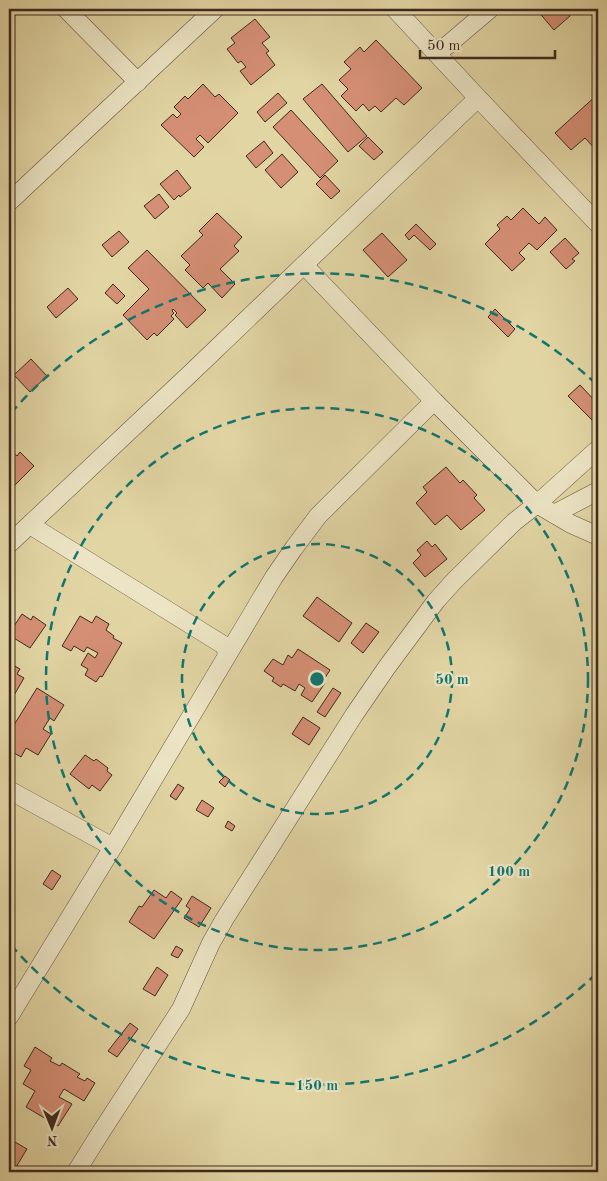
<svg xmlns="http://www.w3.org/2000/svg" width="607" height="1181" font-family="'Old Standard TT',serif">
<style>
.building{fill:#d58f75;stroke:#3d291e}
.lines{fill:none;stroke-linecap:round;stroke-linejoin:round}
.minor-casing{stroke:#665440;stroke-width:19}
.minor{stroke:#ece4c4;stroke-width:18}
.ring{fill:none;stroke:#0f766e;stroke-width:2.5;stroke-dasharray:9 6}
.centre{fill:#0f766e;stroke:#ece4c4;stroke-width:2.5}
.ring-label{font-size:15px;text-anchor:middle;font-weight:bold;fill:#0f766e;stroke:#ece4c4;stroke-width:4.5;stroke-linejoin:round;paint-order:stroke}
</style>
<rect width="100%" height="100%" fill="#e2d5a4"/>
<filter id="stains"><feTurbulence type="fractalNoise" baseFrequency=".004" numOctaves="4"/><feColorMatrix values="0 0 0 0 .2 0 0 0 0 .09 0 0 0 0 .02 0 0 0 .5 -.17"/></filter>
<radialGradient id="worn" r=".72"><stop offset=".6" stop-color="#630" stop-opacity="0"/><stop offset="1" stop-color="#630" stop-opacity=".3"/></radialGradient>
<g class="building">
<polygon points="538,9 564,9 570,16 554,30 537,10"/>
<polygon points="588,9 598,9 598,22 587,10"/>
<polygon points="255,19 270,37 262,43 269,51 266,53 275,65 251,85 240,71 246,67 241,61 238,63 227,49 235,43 231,38"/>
<polygon points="376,40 422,88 404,105 396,98 381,112 375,106 369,111 363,104 356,111 341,96 348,89 339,80 351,69 344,62 360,47 364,52"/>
<polygon points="203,84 215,97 219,94 238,113 208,143 200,135 196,139 204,147 194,157 161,125 173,114 177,118 181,114 174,107 185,96 188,99"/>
<polygon points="322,84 367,136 348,152 303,99"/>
<polygon points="278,93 287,103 265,122 257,112"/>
<polygon points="598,94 598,150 597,151 585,138 571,150 555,133"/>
<polygon points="291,110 338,161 320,178 273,127"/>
<polygon points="368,137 383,152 374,160 359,146"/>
<polygon points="264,141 273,153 256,168 246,156"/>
<polygon points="282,154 298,172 281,188 265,170"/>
<polygon points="177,170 191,188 180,197 179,195 174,200 160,184"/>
<polygon points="325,175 340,191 331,199 316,184"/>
<polygon points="159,194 169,207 155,219 144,206"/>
<polygon points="523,208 539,224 545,217 557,230 537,250 529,243 519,253 525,259 512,271 485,244 500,229 497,225 507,216 511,220"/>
<polygon points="217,213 242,237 234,246 239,251 220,269 235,284 222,298 208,283 203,288 185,270 190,265 181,256 203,235 199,231"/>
<polygon points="416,224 436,244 430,250 414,235 409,240 405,235"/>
<polygon points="119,231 129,242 112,257 102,245"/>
<polygon points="382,233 407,260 388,277 363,250"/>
<polygon points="565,238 579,253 572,259 575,261 566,269 550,252"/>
<polygon points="147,250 206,310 187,328 175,315 177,313 173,309 172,311 174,313 171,316 174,319 157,336 154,333 147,340 123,315 149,289 128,268"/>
<polygon points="113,284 125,296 117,304 105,293"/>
<polygon points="68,288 78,299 56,318 47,307"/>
<polygon points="495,309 515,329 508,337 488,317"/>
<polygon points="31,359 47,376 30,392 14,375"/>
<polygon points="580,385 598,404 598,413 592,420 568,396"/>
<polygon points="9,441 14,446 10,450 17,456 20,452 34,466 14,486 10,481 9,482"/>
<polygon points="446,467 460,483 463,480 477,495 474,498 485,510 461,530 447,515 435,525 416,503 427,492 423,487"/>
<polygon points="427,541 432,547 435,544 447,559 425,577 413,563 421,555 417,550"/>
<polygon points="317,597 352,623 339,642 303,616"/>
<polygon points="22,614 31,620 33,616 46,625 30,648 9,635 9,628 11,624 14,626"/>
<polygon points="80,616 92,623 96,616 109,624 106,630 114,636 113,638 122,643 102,677 100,676 96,682 85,675 88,669 81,665 88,653 95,658 98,653 87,647 84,652 74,646 71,651 62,646"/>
<polygon points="366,623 379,632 363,653 351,643"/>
<polygon points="298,649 330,670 323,681 325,683 312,702 301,695 305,688 299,684 295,691 283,684 281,687 272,681 274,678 264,671 273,659 283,665 288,655 292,658"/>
<polygon points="9,663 20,669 17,674 24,678 9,704"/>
<polygon points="37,688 64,705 54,721 50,718 43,729 51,734 38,755 26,748 21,757 9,750 9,733"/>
<polygon points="333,688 341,693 325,717 317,712"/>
<polygon points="303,717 320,728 309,745 292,734"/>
<polygon points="85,755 94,761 96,759 108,768 107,771 112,775 100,791 92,785 89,789 70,774"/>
<polygon points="225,776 230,780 225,787 219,782"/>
<polygon points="178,784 184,788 176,800 170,796"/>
<polygon points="202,800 214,808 208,817 196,810"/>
<polygon points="228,821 235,826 232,831 225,827"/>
<polygon points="52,870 61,876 52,890 43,884"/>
<polygon points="154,890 166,898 171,891 182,899 154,939 129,922 139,906 142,907"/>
<polygon points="192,896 211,908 199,927 184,918 190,909 186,906"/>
<polygon points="176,946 183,950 178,958 171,955"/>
<polygon points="157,967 168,975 155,996 143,989"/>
<polygon points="130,1023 138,1029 117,1057 108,1051"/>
<polygon points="35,1047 52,1058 50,1061 60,1066 62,1063 80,1074 77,1077 85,1081 87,1078 95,1083 84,1101 64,1089 59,1097 72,1104 58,1126 26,1107 35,1091 23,1084 31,1070 24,1066"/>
<polygon points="9,1141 14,1144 15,1142 27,1149 13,1172 9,1170"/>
</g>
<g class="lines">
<defs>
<g id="minor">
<polyline points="66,9 138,82"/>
<polyline points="395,9 478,98 598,224"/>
<polyline points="437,54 490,9"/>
<polyline points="9,202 215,9"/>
<polyline points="304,265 434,401 537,504 571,524 598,536"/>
<polyline points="554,514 598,491"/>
<polyline points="30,525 225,646 227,655"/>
<polyline points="9,544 192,372 478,98"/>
<polyline points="9,790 113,847"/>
<polyline points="9,1017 113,847 274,577 294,548 318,516 434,401"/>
<polyline points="76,1172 101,1132 181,1009 211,943 224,920 354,715 387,667 436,601 454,581 514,522 537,504 598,449"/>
</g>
</defs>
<use href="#minor" class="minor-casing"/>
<use href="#minor" class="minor"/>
</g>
<g class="ring">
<circle cx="317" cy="679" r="135"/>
<circle cx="317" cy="679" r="271"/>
<path d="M596 974A406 406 0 0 1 11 945M11 413A406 406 0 0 1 596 384"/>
</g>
<circle cx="317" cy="679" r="8" class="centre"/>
<g class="ring-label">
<text x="452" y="684">50 m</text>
<text x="509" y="876">100 m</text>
<text x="317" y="1090">150 m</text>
</g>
<rect width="607" height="1181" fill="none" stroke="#e2d5a4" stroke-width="30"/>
<rect x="10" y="10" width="587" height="1161" fill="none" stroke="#3d291e" stroke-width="2.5"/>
<rect x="15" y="15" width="577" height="1151" fill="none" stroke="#3d291e"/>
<g transform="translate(52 1128) rotate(179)" stroke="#ece4c4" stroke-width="4" paint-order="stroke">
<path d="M0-4L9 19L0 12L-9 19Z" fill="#3d291e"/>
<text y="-8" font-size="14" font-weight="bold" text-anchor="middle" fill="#3d291e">N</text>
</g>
<path d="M420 50v8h135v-8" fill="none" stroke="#3d291e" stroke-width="2.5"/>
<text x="427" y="50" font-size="15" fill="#3d291e" stroke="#ece4c4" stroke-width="4" paint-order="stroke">50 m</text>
<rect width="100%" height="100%" filter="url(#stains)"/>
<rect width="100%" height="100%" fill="url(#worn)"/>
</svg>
